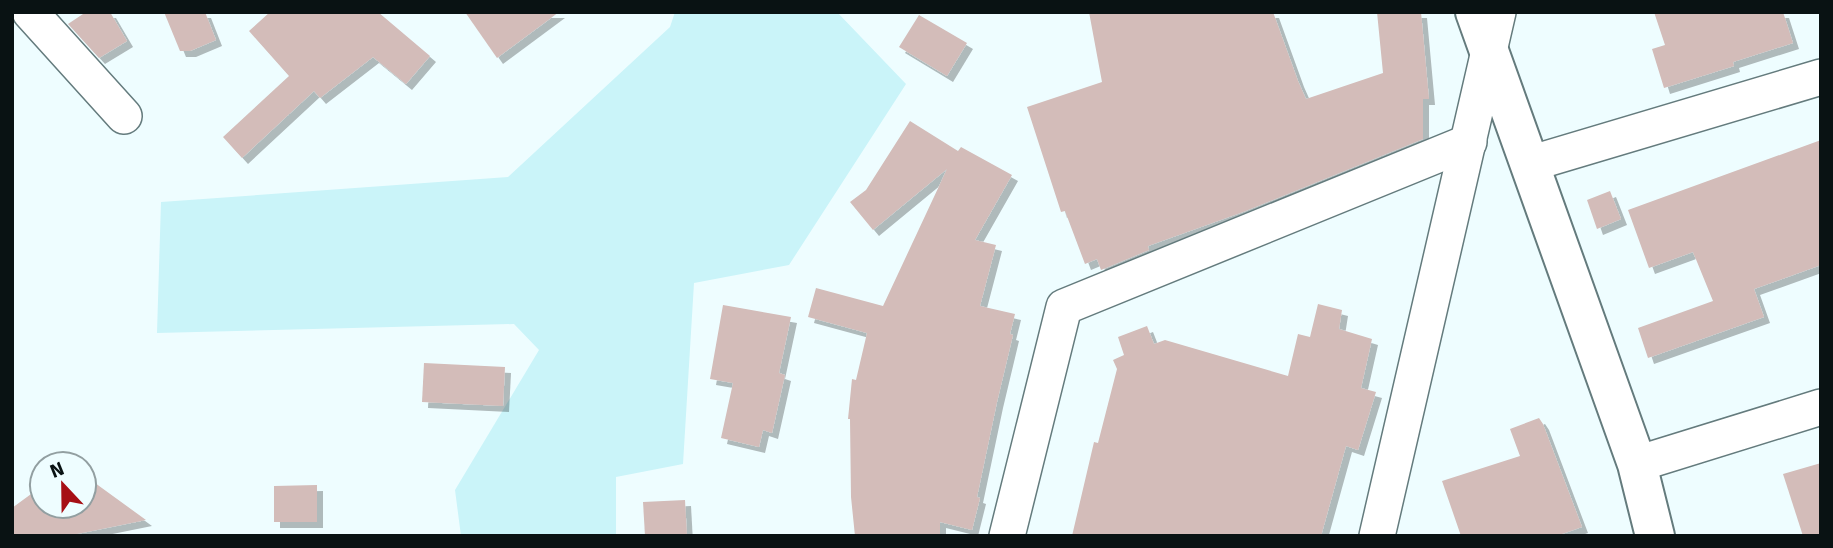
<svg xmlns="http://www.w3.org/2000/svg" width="1833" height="548" font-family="Signika,sans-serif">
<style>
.green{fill:#caf4f9}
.building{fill:#d3bcb9;filter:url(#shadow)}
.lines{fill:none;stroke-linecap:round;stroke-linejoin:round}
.street-casing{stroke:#647b7d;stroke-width:38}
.secondary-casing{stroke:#647b7d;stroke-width:42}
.street{stroke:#fff;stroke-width:35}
.secondary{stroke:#fff;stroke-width:38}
</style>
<defs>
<filter id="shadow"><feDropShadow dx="6" dy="6" stdDeviation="0" flood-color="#0004"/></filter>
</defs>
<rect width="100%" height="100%" fill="#eefdff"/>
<polygon class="green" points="675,12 837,12 906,84 789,265 694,283 683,464 616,477 616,536 461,536 455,490 539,350 514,324 157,333 161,202 508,177 670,27"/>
<g class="building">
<polygon points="86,12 110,12 127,41 99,58 68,24"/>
<polygon points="164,12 205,12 216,40 190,51 180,51"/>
<polygon points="270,12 378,12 430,56 406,84 373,57 320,98 314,91 242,158 223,137 289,76 249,31"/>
<polygon points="465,12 559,12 497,58"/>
<polygon points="1089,12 1273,12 1298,81 1306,99 1383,73 1377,12 1421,12 1429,99 1423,99 1423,139 1243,212 1148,246 1149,250 1101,270 1097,259 1085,264 1065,211 1061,212 1027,107 1102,82"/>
<polygon points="1654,12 1783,12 1793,43 1733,62 1734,66 1664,88 1652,49 1665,45"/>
<polygon points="919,15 967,43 947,76 899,47"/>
<polygon points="910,121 958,151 961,147 1012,175 975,240 996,245 980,306 1015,314 1010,334 1013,335 997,402 977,497 980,498 972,530 940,522 940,536 855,536 851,497 850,419 848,419 852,379 856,380 867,333 808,317 816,288 883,306 947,169 873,230 850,202 866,190"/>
<polygon points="1821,140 1821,265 1754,289 1764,317 1648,358 1638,328 1713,301 1693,252 1649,268 1628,210"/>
<polygon points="1610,191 1621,219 1597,229 1587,200"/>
<polygon points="1318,304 1342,310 1339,329 1372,339 1361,388 1376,392 1358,450 1346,446 1321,536 1072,536 1094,442 1098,443 1117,369 1113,360 1124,355 1118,337 1147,326 1154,344 1165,340 1288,376 1298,334 1310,337"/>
<polygon points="723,305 791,317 779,373 785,375 772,433 763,430 759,447 721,438 733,383 710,379"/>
<polygon points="424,363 505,367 503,406 422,402"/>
<polygon points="1539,418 1543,424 1582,527 1556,536 1461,536 1442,481 1520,456 1510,429"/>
<polygon points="1821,463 1821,536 1803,536 1783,474"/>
<polygon points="84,475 146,520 67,536 12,536 12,508 42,486 42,506 84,506"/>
<polygon points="317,485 317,522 274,522 274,486"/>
<polygon points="685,500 687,536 645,536 643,502"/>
</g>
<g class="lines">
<defs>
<g id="street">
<polyline points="30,12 124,116"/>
<polyline points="1529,164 1821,77"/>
<polyline points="1637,464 1821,407"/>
<polyline points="1007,536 1064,307 1469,142"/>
<polyline points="1377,536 1498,12"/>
</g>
<polyline id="secondary" points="1475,12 1637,464 1655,536"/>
</defs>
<use href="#street" class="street-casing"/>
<use href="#secondary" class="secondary-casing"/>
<use href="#street" class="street"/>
<use href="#secondary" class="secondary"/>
</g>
<rect width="1833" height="548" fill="none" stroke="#091213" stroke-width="28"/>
<g transform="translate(63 485) rotate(338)"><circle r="33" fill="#eefdff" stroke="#929fa1" stroke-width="2"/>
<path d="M0-5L12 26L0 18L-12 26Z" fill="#a60f15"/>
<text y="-10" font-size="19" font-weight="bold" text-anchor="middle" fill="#091213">N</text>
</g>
</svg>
